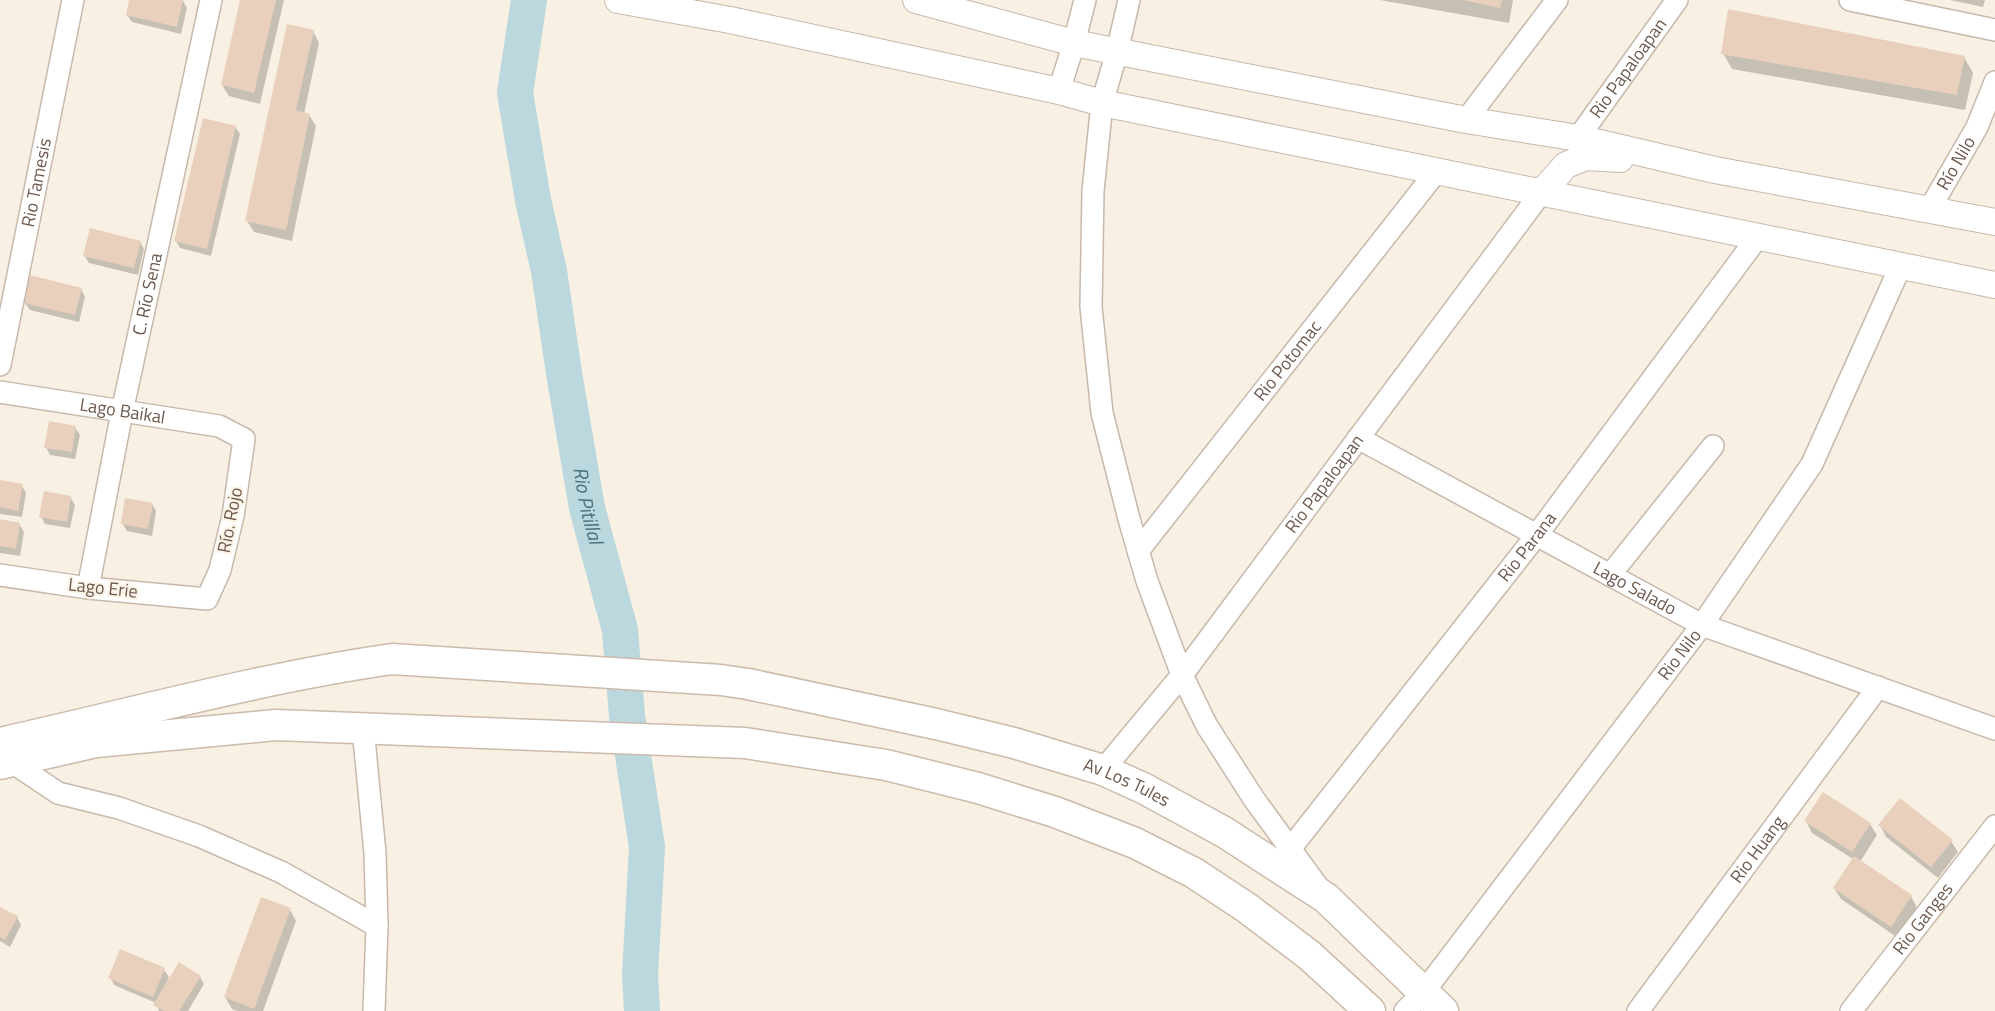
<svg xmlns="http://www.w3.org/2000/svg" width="1995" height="1011" font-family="'Titillium Web',sans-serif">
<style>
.shadow{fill:#0003}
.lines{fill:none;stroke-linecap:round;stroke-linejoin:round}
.river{stroke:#bad8de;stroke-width:36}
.building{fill:#e9d0bd}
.minor-casing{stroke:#c7b8ab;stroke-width:24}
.tertiary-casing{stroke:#c7b8ab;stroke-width:28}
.secondary-casing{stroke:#ccbaab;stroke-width:33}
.minor{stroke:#fff;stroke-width:21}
.tertiary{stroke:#fff;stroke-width:26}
.secondary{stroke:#fff;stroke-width:30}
.labels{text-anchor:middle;stroke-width:4.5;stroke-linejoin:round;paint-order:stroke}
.street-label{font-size:18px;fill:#6c584c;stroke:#fcf4e7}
.water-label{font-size:20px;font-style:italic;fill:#4a727c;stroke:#fcf4e7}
</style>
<rect width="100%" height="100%" fill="#f8f0e2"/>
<g class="shadow">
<polygon points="131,0 183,1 187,8 181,34 132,22 127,15"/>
<polygon points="242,0 284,0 260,104 229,96 222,85"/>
<polygon points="1380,0 1513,0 1509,23"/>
<polygon points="1950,0 1985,0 1983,7"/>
<polygon points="313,31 319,43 304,114 309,115 316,126 292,241 254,232 247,221"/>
<polygon points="1723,53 1964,57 1973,73 1965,110 1732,69"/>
<polygon points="235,127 240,134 211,256 180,248 176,241"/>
<polygon points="140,242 144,249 138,275 89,263 84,255"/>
<polygon points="81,289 85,297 79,322 30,310 25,303"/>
<polygon points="75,428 80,435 75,459 50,455 46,447"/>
<polygon points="0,482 22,486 26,493 22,517 0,514"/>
<polygon points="70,497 75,505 70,528 45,524 41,516"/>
<polygon points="152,504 156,511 152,536 127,531 122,523"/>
<polygon points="0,521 19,524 24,532 20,556 0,553"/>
<polygon points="1806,821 1870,824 1877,835 1860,862 1911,896 1917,908 1898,938 1841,899 1834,888 1853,859 1812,833"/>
<polygon points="1880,825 1951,841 1958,852 1938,878 1886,837"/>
<polygon points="0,908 17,917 21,925 10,947 0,941"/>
<polygon points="290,910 296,921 263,1011 237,1011 232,1009 225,997"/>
<polygon points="164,970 169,977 166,984 200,977 204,984 188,1011 159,1011 156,1003 114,985 110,977"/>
</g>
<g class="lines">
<path class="river" id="s1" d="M529,0L515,93L533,200L549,271L564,373L587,508L620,630L627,716L647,847L640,975L642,1011"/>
</g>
<g class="building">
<polygon points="129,0 183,0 177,27 126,15"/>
<polygon points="240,0 276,0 254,93 221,85"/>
<polygon points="1463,0 1502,0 1500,8"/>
<polygon points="1728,9 1965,56 1957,95 1721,54"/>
<polygon points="287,24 314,30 296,110 310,114 286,230 245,221"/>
<polygon points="203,118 236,126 207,249 174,241"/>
<polygon points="90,228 141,241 134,268 83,256"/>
<polygon points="30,275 82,288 75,315 24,303"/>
<polygon points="49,421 76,426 72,452 44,448"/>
<polygon points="0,480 23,484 18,511 0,507"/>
<polygon points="44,491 71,496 67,522 39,517"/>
<polygon points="125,498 153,503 148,529 121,524"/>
<polygon points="0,519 20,523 16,549 0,546"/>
<polygon points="1823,792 1871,823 1852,852 1804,821"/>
<polygon points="1900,798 1953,840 1931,867 1878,825"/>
<polygon points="1854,856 1912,895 1891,927 1833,888"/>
<polygon points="261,897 291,908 254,1009 224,997"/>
<polygon points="0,907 18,916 5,940 0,937"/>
<polygon points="120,949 165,968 153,997 108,978"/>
<polygon points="179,962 201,976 179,1011 164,1011 153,1005"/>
</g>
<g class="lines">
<defs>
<g id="minor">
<polyline points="1129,0 1117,52 1102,103 1093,191 1091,307 1102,413 1129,519 1147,581 1182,675 1207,726 1254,799 1318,887"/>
<polyline points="1850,0 1995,30"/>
<polyline points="1059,91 1074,43 1085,0"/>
<polyline points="1466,120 1557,0"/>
<path id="s2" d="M1578,138L1677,0"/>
<path id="s3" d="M1929,210L1977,127L1995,82"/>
<path id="s4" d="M0,365L73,0"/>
<path id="s5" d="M0,392L219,426L244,439L233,516L220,570L207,599L88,588L0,575"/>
<path id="s6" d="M1358,438L1702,625L1995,729"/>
<path id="s7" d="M1138,551L1436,172"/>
<polyline points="1610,575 1713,446"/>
<path id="s8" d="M88,588L122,412L211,0"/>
<polyline points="363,728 375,853 377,926 374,1011"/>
<polyline points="12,762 58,793 119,808 199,836 281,872 377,926"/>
<path id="s9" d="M1103,770L1182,675L1541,193"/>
<path id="s10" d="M1290,849L1536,536L1757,238"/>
<path id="s11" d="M1405,1011L1423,993L1702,625L1812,464L1901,265"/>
<path id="s12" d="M1638,1011L1878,687"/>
<path id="s13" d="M1851,1011L1995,826"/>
</g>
<g id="tertiary">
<polyline points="618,0 730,20 1059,91 1102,103 1995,285"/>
<polyline points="916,0 1074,43 1466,120 1578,138 1715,170 1995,222"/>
<polyline points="1541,193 1566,165 1586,157 1620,159"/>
</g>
<g id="secondary">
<path id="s14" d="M0,743C130,714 260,678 392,659L721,680L748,684L936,724L1014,743L1103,770L1143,788L1224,832L1326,898L1443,1011"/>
<polyline points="0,764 96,742 276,725 745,743 886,765 978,788 1055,812 1135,843 1194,873 1247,908 1309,955 1370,1011"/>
</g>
</defs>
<use href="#minor" class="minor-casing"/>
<use href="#tertiary" class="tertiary-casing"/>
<use href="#secondary" class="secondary-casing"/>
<use href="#minor" class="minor"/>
<use href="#tertiary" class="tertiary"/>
<use href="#secondary" class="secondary"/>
</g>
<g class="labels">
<g class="street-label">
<text dy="6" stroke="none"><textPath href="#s2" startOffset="86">Rio Papaloapan</textPath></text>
<text dy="6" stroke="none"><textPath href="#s3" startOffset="54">Río Nilo</textPath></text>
<text dy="6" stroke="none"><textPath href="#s4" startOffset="186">Rio Tamesis</textPath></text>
<text dy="6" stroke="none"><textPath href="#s8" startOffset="300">C. Río Sena</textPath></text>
<text dy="6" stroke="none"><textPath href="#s7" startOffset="242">Rio Potomac</textPath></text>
<text dy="6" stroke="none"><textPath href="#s5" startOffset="124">Lago Baikal</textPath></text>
<text dy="6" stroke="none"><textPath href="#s9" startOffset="362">Rio Papaloapan</textPath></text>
<text transform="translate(230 520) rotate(-79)" y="6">Río. Rojo</text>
<text dy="6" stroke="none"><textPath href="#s10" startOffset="384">Rio Parana</textPath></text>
<text transform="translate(103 588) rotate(6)" y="6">Lago Erie</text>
<text dy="6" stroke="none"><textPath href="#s6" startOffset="315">Lago Salado</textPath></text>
<text dy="6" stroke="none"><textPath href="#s11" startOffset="450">Rio Nilo</textPath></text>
<text dy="6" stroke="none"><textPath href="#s14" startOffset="1150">Av Los Tules</textPath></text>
<text dy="6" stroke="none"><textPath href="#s12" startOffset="201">Rio Huang</textPath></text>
<text dy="6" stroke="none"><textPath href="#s13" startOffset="117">Rio Ganges</textPath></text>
</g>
<g class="water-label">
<text dy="7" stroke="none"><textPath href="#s1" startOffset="513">Rio Pitillal</textPath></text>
</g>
</g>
</svg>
